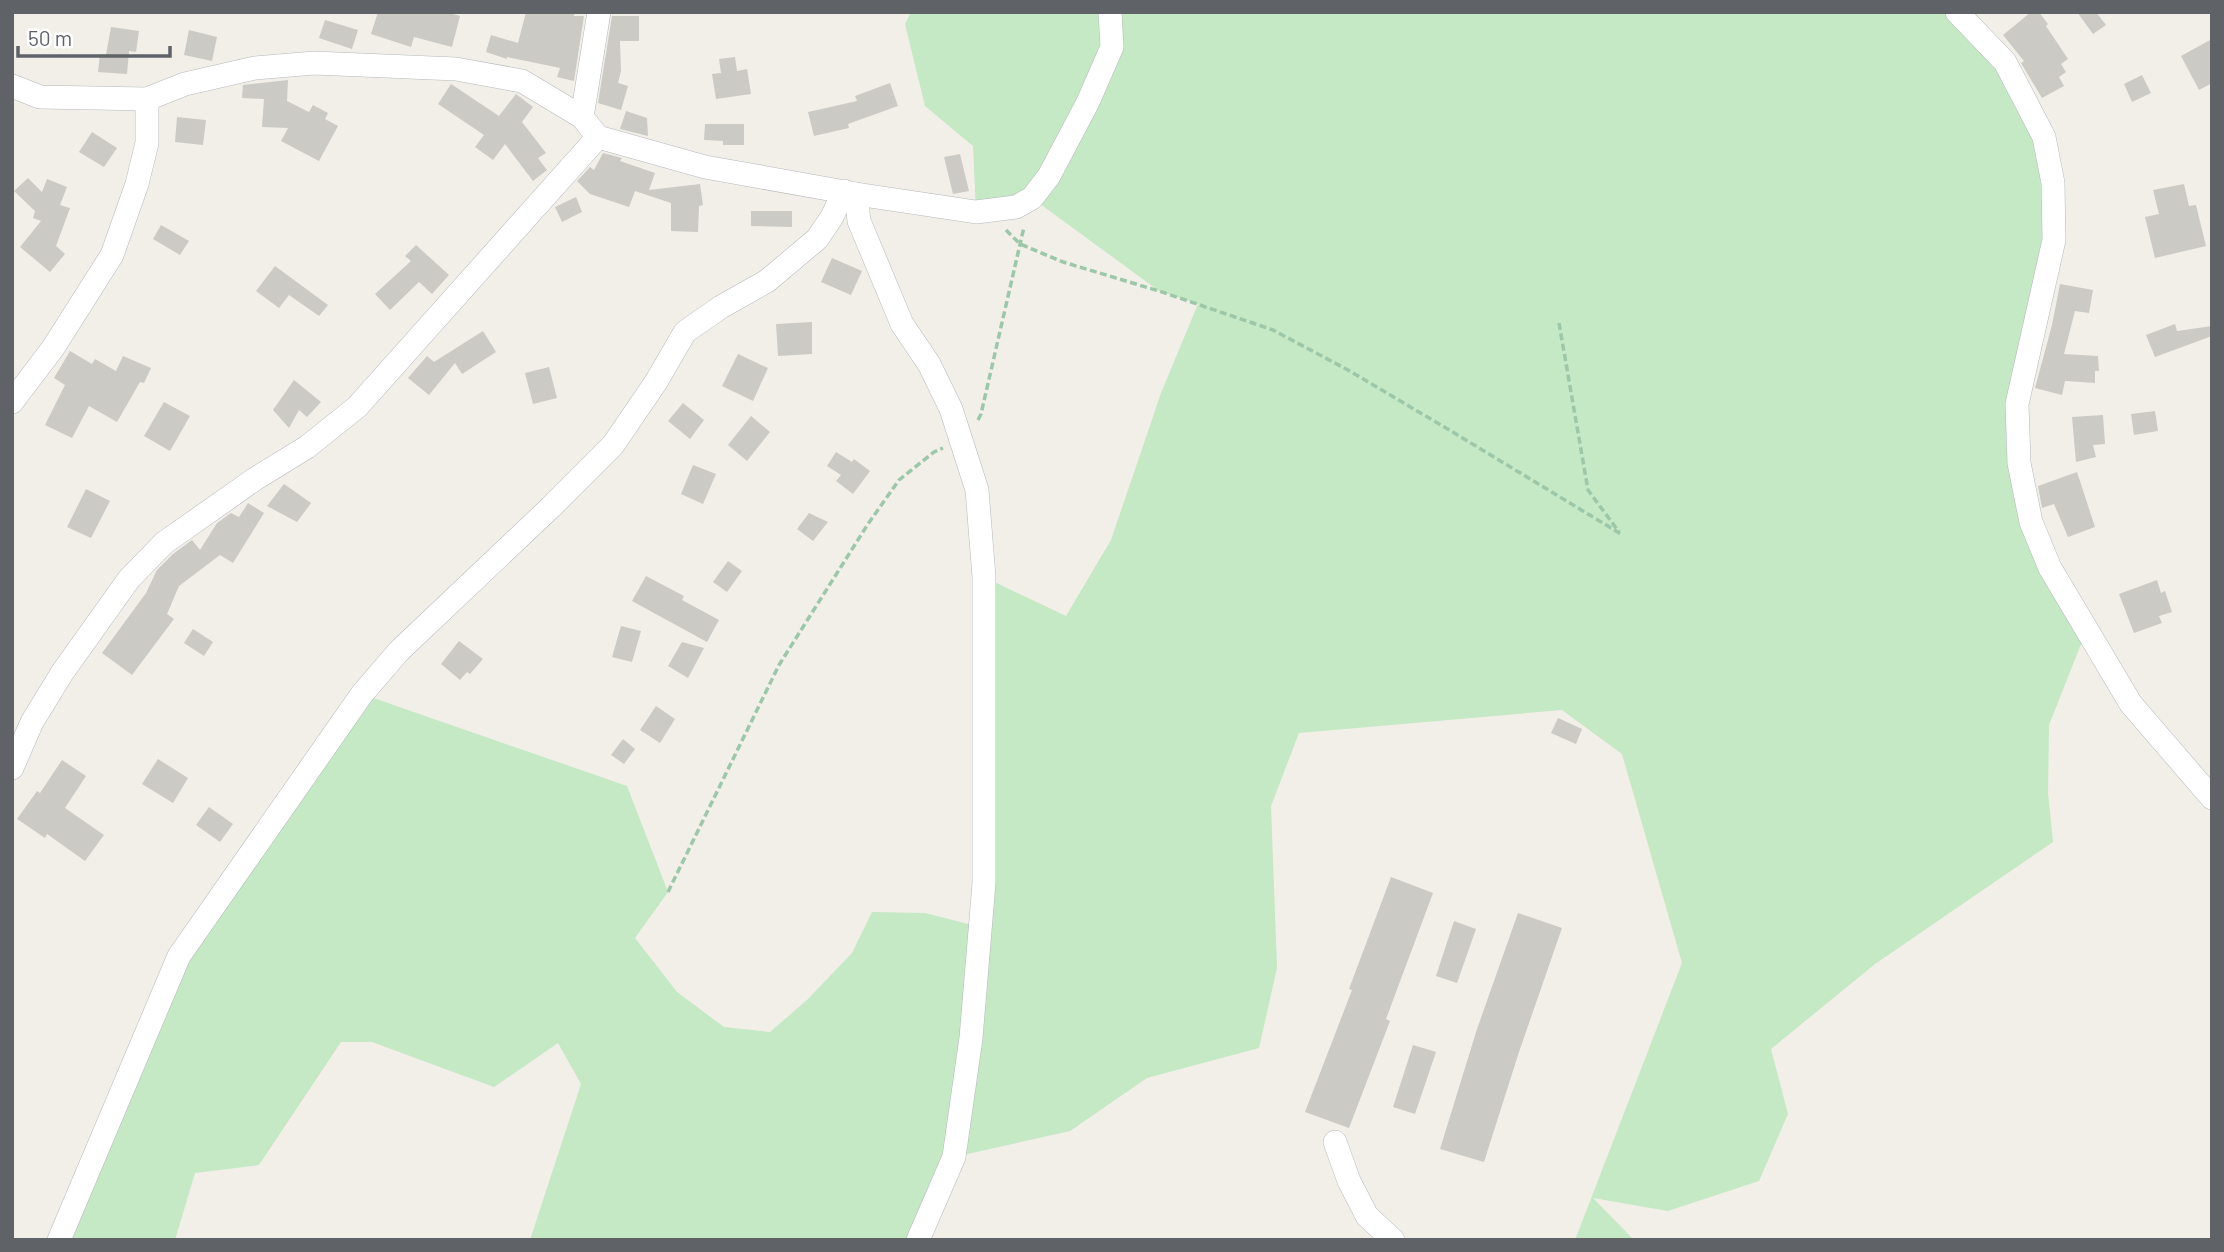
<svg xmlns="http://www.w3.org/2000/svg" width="2224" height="1252" font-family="Barlow,sans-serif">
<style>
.green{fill:#c5e8c5}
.building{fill:#cccac5}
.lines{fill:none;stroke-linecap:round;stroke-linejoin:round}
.street-casing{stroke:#b5b8bc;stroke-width:24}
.path{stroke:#9cc7a9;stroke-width:3.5;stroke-dasharray:7 3.5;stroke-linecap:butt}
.street{stroke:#fff;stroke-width:23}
</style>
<rect width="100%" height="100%" fill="#f1efe8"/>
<polygon class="green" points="911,12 1957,12 2005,62 2053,183 2019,463 2087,629 2049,725 2048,793 2053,842 1875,964 1771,1049 1788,1114 1759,1181 1668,1211 1593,1198 1634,1240 1575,1240 1682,963 1622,754 1562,710 1299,733 1271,806 1277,968 1259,1048 1147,1078 1070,1131 954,1157 918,1240 530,1240 581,1084 558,1043 494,1087 372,1042 341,1042 259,1165 195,1173 175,1240 59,1240 179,956 362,694 627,786 668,892 635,938 677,992 724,1027 770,1032 807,1000 852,953 872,912 925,913 980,927 984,577 1066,616 1111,540 1161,393 1198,304 1159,291 1032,198 976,212 973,146 925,106 905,24"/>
<g class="building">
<polygon points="378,12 446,12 460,16 452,47 414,37 411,47 371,34"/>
<polygon points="526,12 575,12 574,16 584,16 574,81 557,77 560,68 507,57 507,59 486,52 491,35 518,43"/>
<polygon points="2031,12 2039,12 2048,24 2046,26 2068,59 2061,64 2066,72 2059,77 2064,86 2042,98 2021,63 2024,61 2003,35"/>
<polygon points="2077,12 2096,12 2106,25 2093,34"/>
<polygon points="612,16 639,16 639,41 620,41 621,71 618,83 628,86 621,110 598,103"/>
<polygon points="325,20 358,30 352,49 319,38"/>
<polygon points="111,27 139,31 136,52 129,51 127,74 98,72 100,54 106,55"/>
<polygon points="189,30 217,37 212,61 184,55"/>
<polygon points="2212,39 2212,83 2199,90 2181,56"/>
<polygon points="735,57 737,71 747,69 751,94 716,99 712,74 721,73 719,59"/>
<polygon points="2142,75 2151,93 2132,102 2124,84"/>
<polygon points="288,80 287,101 309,112 313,105 328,113 325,119 338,126 319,161 281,141 288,128 262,127 264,99 242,98 243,85"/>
<polygon points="890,83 898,106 848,124 849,128 814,136 808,112 857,101 855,96"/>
<polygon points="451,84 499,116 516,94 533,107 522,122 546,153 538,158 547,170 533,181 505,144 493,160 475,147 484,135 438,104"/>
<polygon points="626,111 647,118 648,136 620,129"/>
<polygon points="177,117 206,120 203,145 175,142"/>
<polygon points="705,124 744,124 744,145 723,145 723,141 704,140"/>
<polygon points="92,132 117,148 104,167 79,152"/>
<polygon points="603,153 622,158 620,161 655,173 649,190 700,184 703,205 699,206 698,232 671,231 671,203 635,191 629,207 590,194 577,181 590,167 594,170"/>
<polygon points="960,154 969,191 953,194 944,157"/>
<polygon points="28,178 42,192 47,179 67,187 60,205 70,208 56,246 65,254 50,272 20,247 41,221 33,218 35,211 14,191"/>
<polygon points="2184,184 2189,206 2196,205 2206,246 2155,258 2145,217 2159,214 2153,190"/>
<polygon points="576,197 582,212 562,222 555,207"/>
<polygon points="751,211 792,211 792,227 751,226"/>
<polygon points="161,225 189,241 180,255 153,239"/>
<polygon points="416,245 449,275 432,294 419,282 390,310 375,294 411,261 405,256"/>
<polygon points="832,258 862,271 851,295 821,282"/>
<polygon points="275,266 328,305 319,316 289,295 279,308 256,291"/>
<polygon points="2060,284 2093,290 2089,313 2075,311 2064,354 2098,356 2099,371 2095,371 2095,383 2065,381 2062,395 2035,388 2052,325"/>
<polygon points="812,322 812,354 778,356 776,324"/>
<polygon points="2175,324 2177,331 2212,326 2212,336 2155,357 2146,335"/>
<polygon points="483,331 496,352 462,374 455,363 429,395 408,378 427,356 434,362"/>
<polygon points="70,351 92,364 95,359 116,371 123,356 151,368 144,383 140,382 117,422 89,406 72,438 45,425 65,385 54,378"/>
<polygon points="738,354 768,368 753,401 722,386"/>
<polygon points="549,367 557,398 533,404 525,373"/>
<polygon points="294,380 321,402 307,417 299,410 289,428 273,410"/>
<polygon points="164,402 190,416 170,451 144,436"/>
<polygon points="683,403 704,420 690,439 668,421"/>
<polygon points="2155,411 2158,431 2134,435 2131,414"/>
<polygon points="2103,415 2105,444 2093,445 2096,457 2076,462 2072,417"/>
<polygon points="751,416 770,432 747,461 728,445"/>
<polygon points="836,452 852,462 854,459 870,471 853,494 836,481 841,475 827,466"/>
<polygon points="693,465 716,474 703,504 681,494"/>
<polygon points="2077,472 2095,527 2068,537 2054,504 2042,508 2038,486"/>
<polygon points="284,484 311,503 297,522 267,506"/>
<polygon points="86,489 110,501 91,538 67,527"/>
<polygon points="248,503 264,513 233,563 220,555 179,586 167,614 174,619 132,675 102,653 146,593 157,570 173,554 192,540 200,550 217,523 231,513 239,517"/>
<polygon points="809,513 828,522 813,541 797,529"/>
<polygon points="728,561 742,571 727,592 713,582"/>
<polygon points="646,576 684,596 682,600 719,620 707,642 632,601"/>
<polygon points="2157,580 2161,593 2165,591 2172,612 2159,616 2162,623 2134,633 2119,594"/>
<polygon points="621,626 641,631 632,662 612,657"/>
<polygon points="193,629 213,642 204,656 184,643"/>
<polygon points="459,641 483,659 470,674 467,672 460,680 441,664"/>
<polygon points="682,642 704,648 688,678 668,666"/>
<polygon points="656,706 675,719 660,743 640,730"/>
<polygon points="1558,718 1582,729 1576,744 1551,733"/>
<polygon points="623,739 635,749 624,764 611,755"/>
<polygon points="158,759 188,778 173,803 142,784"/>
<polygon points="62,760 86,776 65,808 104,835 85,861 47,834 45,838 17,819 37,791 40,793"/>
<polygon points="209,807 233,824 220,842 196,825"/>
<polygon points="1391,877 1433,893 1386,1019 1390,1021 1349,1128 1305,1112 1352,990 1349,989"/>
<polygon points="1518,913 1562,928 1519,1052 1484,1162 1440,1149 1477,1029"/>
<polygon points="1454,921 1476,929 1457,983 1436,976"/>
<polygon points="1413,1045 1436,1052 1415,1114 1393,1107"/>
</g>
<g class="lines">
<defs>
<g id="street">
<polyline points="1957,12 2005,62 2044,137 2053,183 2054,240 2017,404 2019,463 2031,522 2050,568 2131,704 2212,798"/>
<polyline points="12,86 40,97 147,99 185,84 255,68 314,63 456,69 522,81 582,117 598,137 705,167 856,194 976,212 1016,207 1032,198 1049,176 1088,102 1112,47 1110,12"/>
<polyline points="582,117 599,12"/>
<polyline points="856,194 859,221 902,324 929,364 951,409 977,490 984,577 984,883 971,1038 954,1157 918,1240"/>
<polyline points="12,402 53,348 112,255 137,184 147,143 147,99"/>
<polyline points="12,768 32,722 62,673 129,579 164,543 255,479 307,447 357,407 598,137"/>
<polyline points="1335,1142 1349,1181 1367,1216 1393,1240"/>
<polyline points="59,1240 179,956 362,694 399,651 551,507 613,445 656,382 685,332 721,307 767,281 817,239 832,217 844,191"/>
</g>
</defs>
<use href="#street" class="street-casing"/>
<g class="path">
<polyline points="1006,230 1020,244 1063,262 1159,291 1273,330 1348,370 1451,431 1621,534"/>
<polyline points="1559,323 1588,490 1619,532"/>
<polyline points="978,420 981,414 1024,227"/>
<polyline points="668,892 779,665 868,524 899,480 934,452 943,448"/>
</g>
<use href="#street" class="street"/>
</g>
<rect width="2224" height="1252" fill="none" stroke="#5f6368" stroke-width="28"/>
<path d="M18 46v10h152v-10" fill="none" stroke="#5f6368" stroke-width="3.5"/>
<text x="28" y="46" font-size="21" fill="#5f6368" stroke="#ffffff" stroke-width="5" paint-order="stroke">50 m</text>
</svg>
